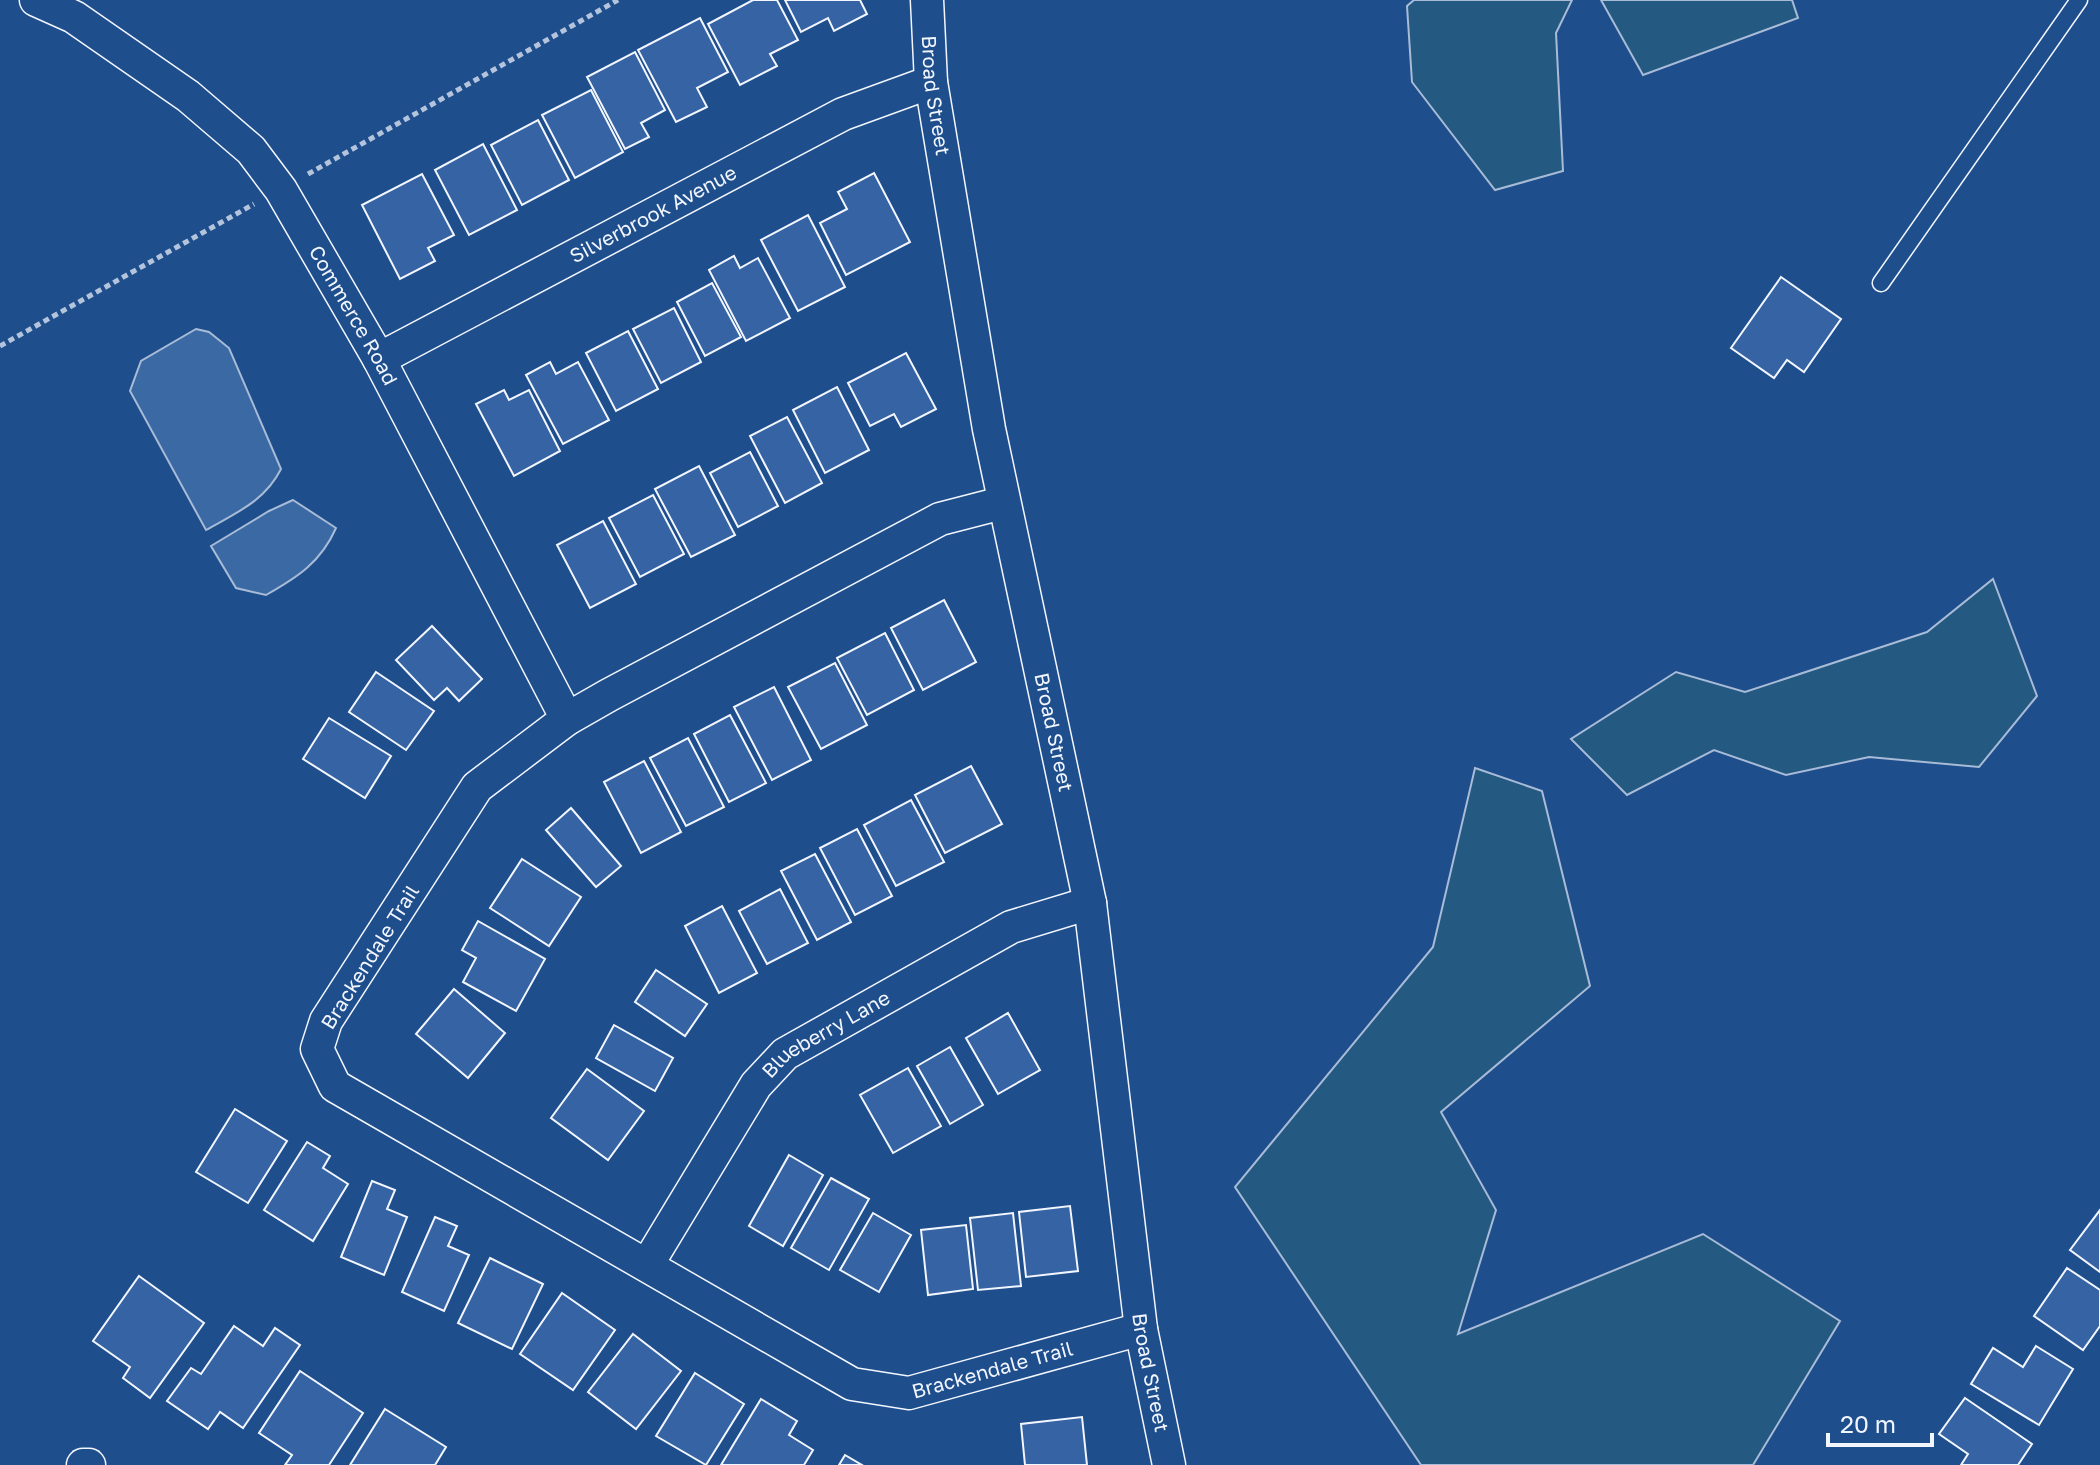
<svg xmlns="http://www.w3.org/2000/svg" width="2100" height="1465" font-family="'Golos Text',sans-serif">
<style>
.green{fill:#245a82;stroke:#a8bbd7;stroke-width:2}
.water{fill:#3b69a3;stroke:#a8bbd7;stroke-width:2}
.building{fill:#3563a3;stroke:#f2f6ff;stroke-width:2}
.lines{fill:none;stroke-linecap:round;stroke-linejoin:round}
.lane-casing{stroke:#f2f6ff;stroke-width:19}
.street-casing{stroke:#f2f6ff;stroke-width:35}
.path{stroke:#b3c4dc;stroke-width:5;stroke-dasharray:6 4;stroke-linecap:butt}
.lane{stroke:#1f4e8c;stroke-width:16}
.street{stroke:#1f4e8c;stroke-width:32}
.labels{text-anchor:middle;stroke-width:6;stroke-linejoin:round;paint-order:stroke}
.street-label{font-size:20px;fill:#f2f6ff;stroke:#1f4e8c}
</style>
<rect width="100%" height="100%" fill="#1f4e8c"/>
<g class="green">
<polygon points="1414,0 1572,0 1556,33 1563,171 1495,190 1412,82 1407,6"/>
<polygon points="1601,0 1792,0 1798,18 1643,75"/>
<polygon points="1993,579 2037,696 1979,767 1869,757 1786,775 1714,750 1627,795 1571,739 1676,672 1745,692 1927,632"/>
<polygon points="1475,768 1542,791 1590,986 1441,1112 1496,1210 1458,1334 1703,1234 1840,1321 1753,1465 1421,1465 1235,1187 1433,947"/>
</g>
<g class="water">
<path d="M196,329L209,332L229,348L281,469C265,501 236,513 206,530L130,391L141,361Z"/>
<path d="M293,500L336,528C321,562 298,577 266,595L236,588L211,546L269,511Z"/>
</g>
<g class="building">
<polygon points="753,0 777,0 798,40 770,54 777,66 740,85 708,24"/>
<polygon points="785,0 860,0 867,14 834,31 828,18 801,32"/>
<polygon points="700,18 728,72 697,88 707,107 676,122 638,50"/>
<polygon points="635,52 665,110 641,123 649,137 625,149 587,77"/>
<polygon points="591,90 623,152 575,178 542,115"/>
<polygon points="538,120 569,180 522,205 491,145"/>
<polygon points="483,144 517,210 469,235 435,170"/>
<polygon points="874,173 910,242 846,275 820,223 847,209 838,192"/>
<polygon points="422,174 454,235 428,248 435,261 400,279 362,205"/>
<polygon points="808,215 845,287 798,311 761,240"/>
<polygon points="734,256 740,268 758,258 790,318 746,341 709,270"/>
<polygon points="1781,277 1841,319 1804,372 1787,360 1774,378 1731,348"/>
<polygon points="712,283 741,337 705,356 677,302"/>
<polygon points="674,308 701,362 661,383 633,329"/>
<polygon points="628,331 658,389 616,411 586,353"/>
<polygon points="906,353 936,409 901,427 894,414 870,426 848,383"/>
<polygon points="550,362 556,374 578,362 609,420 563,444 526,375"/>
<polygon points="837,387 869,450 825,473 793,410"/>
<polygon points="504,390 509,400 529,390 560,451 514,476 476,404"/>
<polygon points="787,417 822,483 785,503 750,436"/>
<polygon points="750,452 778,506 738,527 710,473"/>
<polygon points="699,466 735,535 691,557 655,489"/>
<polygon points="653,495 684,554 640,577 609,518"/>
<polygon points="603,521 636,584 590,608 557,545"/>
<polygon points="944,600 976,662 923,690 891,628"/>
<polygon points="432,626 482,679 459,701 447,688 434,700 396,660"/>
<polygon points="885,633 914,690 867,715 837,658"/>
<polygon points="835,663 867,725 821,749 788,687"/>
<polygon points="376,672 434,711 406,750 349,712"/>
<polygon points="774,687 811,760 772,780 734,707"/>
<polygon points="730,715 766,783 729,802 694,734"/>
<polygon points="329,718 391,756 365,798 303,759"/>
<polygon points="688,738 724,807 686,826 650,758"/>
<polygon points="644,761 681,832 641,853 604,782"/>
<polygon points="971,766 1002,824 945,853 915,795"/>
<polygon points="911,800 944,862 896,886 864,825"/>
<polygon points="571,808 621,866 596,887 546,830"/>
<polygon points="857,829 892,896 855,915 820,848"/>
<polygon points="815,854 851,922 817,940 781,871"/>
<polygon points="522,859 581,897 549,946 490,908"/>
<polygon points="780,889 808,943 767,964 739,911"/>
<polygon points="722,906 757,973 719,993 685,926"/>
<polygon points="478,921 545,959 516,1011 463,982 476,958 462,950"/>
<polygon points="656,970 707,1004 685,1036 635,1002"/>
<polygon points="454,989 505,1033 468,1078 416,1034"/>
<polygon points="1008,1013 1040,1070 998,1094 966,1038"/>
<polygon points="614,1025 673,1058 655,1091 596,1058"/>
<polygon points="950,1047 983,1105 950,1124 917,1066"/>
<polygon points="908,1068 941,1126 893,1153 860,1095"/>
<polygon points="587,1069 644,1111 608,1160 551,1118"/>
<polygon points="235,1109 287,1141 248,1203 196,1172"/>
<polygon points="307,1142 330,1156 323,1168 348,1184 313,1241 264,1210"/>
<polygon points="789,1155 823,1175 783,1246 749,1226"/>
<polygon points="831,1178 869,1199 829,1270 791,1248"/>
<polygon points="372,1181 395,1190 387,1209 407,1217 384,1275 341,1257"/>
<polygon points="1070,1206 1078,1271 1026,1277 1019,1212"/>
<polygon points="2100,1210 2100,1272 2070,1250"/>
<polygon points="873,1213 911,1235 879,1292 840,1270"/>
<polygon points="1013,1213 1021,1286 978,1290 970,1218"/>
<polygon points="435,1217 457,1226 448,1246 469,1255 444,1311 402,1292"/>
<polygon points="966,1225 973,1289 928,1295 921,1230"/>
<polygon points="490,1258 543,1284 512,1349 458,1323"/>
<polygon points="2067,1268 2100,1290 2100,1326 2083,1350 2034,1316"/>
<polygon points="139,1276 204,1323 150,1398 123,1378 130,1367 93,1341"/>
<polygon points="562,1293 615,1330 573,1390 520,1354"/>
<polygon points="234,1326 263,1346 275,1328 300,1345 243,1428 220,1412 208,1429 167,1401 191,1368 201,1374"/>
<polygon points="633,1334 681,1371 636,1429 588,1392"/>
<polygon points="2036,1346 2073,1369 2039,1425 1971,1384 1993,1348 2023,1367"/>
<polygon points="300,1371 363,1413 329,1465 285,1465 292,1455 259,1433"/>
<polygon points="695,1373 744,1404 706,1465 656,1436"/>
<polygon points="1965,1398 2032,1444 2018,1465 1961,1465 1968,1454 1939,1434"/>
<polygon points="761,1399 797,1421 789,1435 813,1450 804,1465 721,1465"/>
<polygon points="385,1409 446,1447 435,1465 350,1465"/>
<polygon points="1082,1417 1087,1465 1025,1465 1021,1424"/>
<polygon points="845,1455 862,1465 839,1465"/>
</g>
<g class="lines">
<defs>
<polyline id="lane" points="1881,283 2079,0"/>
<g id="street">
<path id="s1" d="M36,0L74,17L188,96L251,150L281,190L379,359L567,719"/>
<path id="s2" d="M927,0L931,82L989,429L1090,903L1141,1329L1169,1465"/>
<path id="s3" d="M379,359L843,114L931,82"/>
<path id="s4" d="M1002,503L940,519L609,695L567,719L477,787L326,1021L317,1049L335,1086L852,1384L909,1393L1141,1329"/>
<path id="s5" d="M647,1265L756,1085L785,1054L1011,927L1090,903"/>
<polyline points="83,1465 89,1465"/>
</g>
</defs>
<use href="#lane" class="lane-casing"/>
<use href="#street" class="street-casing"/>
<g class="path">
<polyline points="308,174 618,0"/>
<polyline points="0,346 254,204"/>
</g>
<use href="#lane" class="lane"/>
<use href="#street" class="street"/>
</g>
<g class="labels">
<g class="street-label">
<text dy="7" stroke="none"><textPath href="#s2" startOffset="96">Broad Street</textPath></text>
<text dy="7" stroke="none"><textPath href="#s3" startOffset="310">Silverbrook Avenue</textPath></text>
<text dy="7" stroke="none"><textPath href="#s1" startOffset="458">Commerce Road</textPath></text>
<text dy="7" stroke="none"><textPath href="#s2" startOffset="744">Broad Street</textPath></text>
<text transform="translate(370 957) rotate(-58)" y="7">Brackendale Trail</text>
<text dy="7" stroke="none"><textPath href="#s5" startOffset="298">Blueberry Lane</textPath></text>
<text dy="7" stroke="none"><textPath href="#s4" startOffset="1690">Brackendale Trail</textPath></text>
<text dy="7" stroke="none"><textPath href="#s2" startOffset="1392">Broad Street</textPath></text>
</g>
</g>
<path d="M1828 1433v12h104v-12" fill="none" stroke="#f2f6ff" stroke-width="4"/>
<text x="1840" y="1433" font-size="24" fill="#f2f6ff" stroke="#1f4e8c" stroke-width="6" paint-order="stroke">20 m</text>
</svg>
